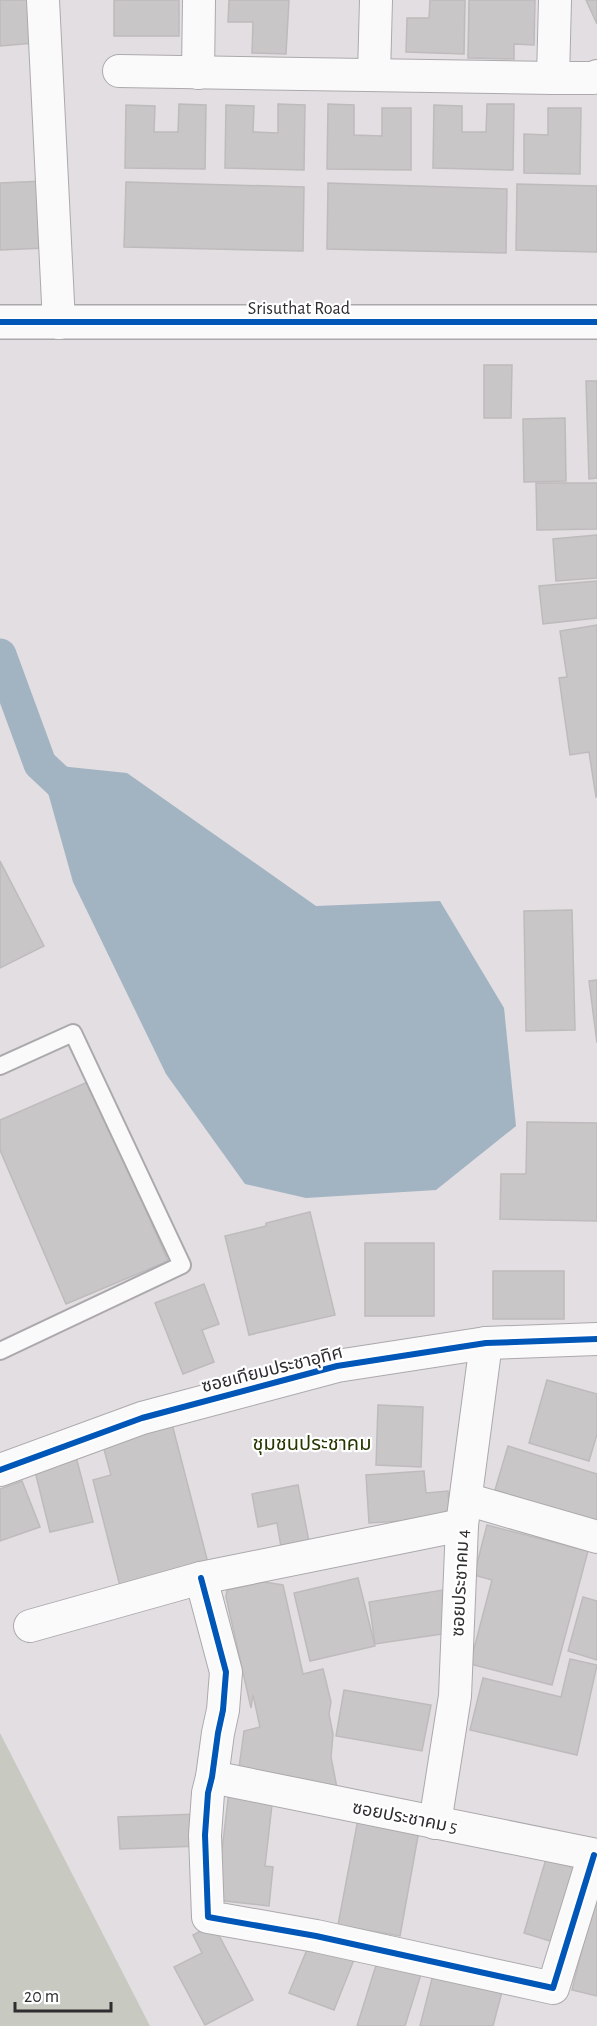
<svg xmlns="http://www.w3.org/2000/svg" width="597" height="2026" font-family="'Alegreya Sans','Noto Sans Thai',sans-serif">
<style>
.green{fill:#c8c9c1}
.water{fill:#a2b3c2}
.lines{fill:none;stroke-linecap:round;stroke-linejoin:round}
.canal{stroke:#a2b3c2;stroke-width:33}
.building{fill:#c9c6c7;stroke:#bebbbc;stroke-width:1.5}
.service-casing{stroke:#aca9ac;stroke-width:20}
.minor-casing{stroke:#aca9ac;stroke-width:34}
.tertiary-casing{stroke:#aca9ac;stroke-width:36}
.service{stroke:#fbfafb;stroke-width:16}
.minor{stroke:#fbfafb;stroke-width:32}
.tertiary{stroke:#fbfafb;stroke-width:33}
.cycleway-casing{stroke:#fff;stroke-width:10}
.cycleway{stroke:#0057b8;stroke-width:6}
.labels{text-anchor:middle;stroke-width:4.5;stroke-linejoin:round;paint-order:stroke}
.street-label{font-size:18px;fill:#2f2d2f;stroke:#fff}
.neighbourhood-label{font-size:20px;fill:#263600;stroke:#fff}
</style>
<rect width="100%" height="100%" fill="#e2dee2"/>
<polygon class="green" points="0,1733 150,2026 0,2026"/>
<polygon class="water" points="40,764 127,773 316,906 440,901 504,1008 516,1126 436,1190 306,1198 245,1184 166,1074 73,882"/>
<g class="lines">
<polyline class="canal" points="0,655 40,764 72,794"/>
</g>
<g class="building">
<polygon points="0,0 31,0 34,43 0,46"/>
<rect x="114" y="0" width="65" height="36"/>
<polygon points="229,0 289,0 286,54 252,53 253,22 228,22"/>
<polygon points="430,0 465,0 464,54 406,52 407,18 429,18"/>
<polygon points="469,0 535,0 534,45 514,44 514,59 468,58"/>
<polygon points="586,0 597,0 597,24"/>
<polygon points="179,104 206,105 205,169 125,168 126,105 155,106 154,132 178,132"/>
<polygon points="278,104 305,105 304,170 225,168 226,105 254,106 253,132 278,133"/>
<polygon points="328,104 354,105 354,135 382,136 382,108 411,108 411,170 327,169"/>
<polygon points="487,104 514,104 513,170 433,168 434,105 462,106 462,132 486,132"/>
<polygon points="548,108 581,108 580,174 524,173 524,134 548,135"/>
<polygon points="43,181 45,248 0,250 0,183"/>
<polygon points="126,182 304,187 303,251 124,247"/>
<polygon points="328,183 507,189 506,253 327,249"/>
<polygon points="517,184 597,186 597,252 516,250"/>
<polygon points="484,365 512,365 511,418 484,418"/>
<polygon points="586,381 597,381 597,478 589,479"/>
<polygon points="565,418 566,481 524,482 523,419"/>
<polygon points="536,483 597,483 597,529 537,530"/>
<polygon points="597,535 597,578 556,581 553,539"/>
<polygon points="597,581 597,618 543,624 539,586"/>
<polygon points="597,625 597,796 596,797 589,752 570,755 559,678 567,677 560,631"/>
<polygon points="0,861 44,946 0,968"/>
<polygon points="572,910 575,1030 526,1031 524,911"/>
<polygon points="597,980 597,1043 589,981"/>
<polygon points="90,1081 168,1261 66,1304 0,1150 0,1120"/>
<polygon points="527,1122 597,1123 597,1221 500,1219 501,1174 526,1174"/>
<polygon points="310,1212 335,1315 249,1335 225,1236 266,1226 266,1223"/>
<rect x="365" y="1243" width="69" height="73"/>
<rect x="493" y="1271" width="71" height="48"/>
<polygon points="204,1284 219,1324 202,1330 214,1362 183,1374 155,1303"/>
<polygon points="547,1380 597,1394 597,1434 589,1461 529,1443"/>
<polygon points="378,1405 423,1407 421,1467 376,1465"/>
<polygon points="172,1424 208,1563 120,1586 93,1480 111,1475 102,1442"/>
<polygon points="508,1446 597,1474 597,1522 495,1490"/>
<polygon points="74,1449 93,1522 50,1532 32,1459"/>
<polygon points="424,1471 426,1493 448,1491 450,1518 369,1523 366,1475"/>
<polygon points="22,1481 40,1527 0,1541 0,1489"/>
<polygon points="298,1485 309,1542 281,1547 277,1523 258,1527 252,1494"/>
<polygon points="487,1525 588,1551 552,1685 470,1664 492,1580 474,1575"/>
<polygon points="358,1578 375,1646 310,1661 294,1593"/>
<polygon points="264,1582 283,1585 303,1674 323,1669 331,1702 329,1714 333,1734 331,1757 337,1788 238,1775 244,1731 260,1727 253,1695 251,1708 226,1597 227,1590"/>
<polygon points="449,1589 455,1632 375,1644 369,1602"/>
<polygon points="583,1597 597,1601 597,1660 568,1651"/>
<polygon points="570,1659 597,1665 577,1755 470,1730 483,1678 561,1697"/>
<polygon points="344,1690 431,1705 422,1751 336,1736"/>
<polygon points="229,1791 273,1796 265,1866 273,1867 269,1906 216,1900"/>
<polygon points="198,1814 200,1846 120,1849 118,1817"/>
<polygon points="359,1814 420,1825 400,1936 338,1925"/>
<polygon points="546,1859 582,1870 560,1944 524,1933"/>
<polygon points="597,1888 597,1996 572,1990"/>
<polygon points="213,1924 253,2000 205,2025 174,1967 202,1953 193,1935"/>
<polygon points="311,1940 355,1957 334,2010 289,1993"/>
<polygon points="378,1959 422,1971 405,2026 357,2026"/>
<polygon points="435,1967 504,1984 493,2026 420,2026"/>
</g>
<g class="lines">
<defs>
<polyline id="service" points="0,1066 73,1033 182,1265 0,1351"/>
<g id="minor">
<polyline points="43,0 59,323"/>
<polyline points="119,71 553,78 593,78 597,76"/>
<polyline points="198,73 199,0"/>
<polyline points="374,75 376,0"/>
<polyline points="553,78 555,0"/>
<polyline points="0,1470 142,1418 337,1366 486,1343 597,1339"/>
<polyline points="466,1499 597,1537"/>
<polyline points="201,1578 226,1672 223,1710 218,1733 212,1777 208,1793 205,1835 208,1917 316,1936 553,1988 594,1855"/>
<polyline points="30,1626 201,1578 462,1525"/>
<polyline points="212,1777 597,1855"/>
<polyline points="435,1823 455,1696 462,1525 486,1343"/>
</g>
<polyline id="tertiary" points="0,322 597,322"/>
</defs>
<use href="#service" class="service-casing"/>
<use href="#minor" class="minor-casing"/>
<use href="#tertiary" class="tertiary-casing"/>
<use href="#service" class="service"/>
<use href="#minor" class="minor"/>
<use href="#tertiary" class="tertiary"/>
<defs>
<g id="cycleway">
<polyline points="0,322 597,322"/>
<polyline points="0,1470 142,1418 337,1366 486,1343 597,1339"/>
<polyline points="201,1578 226,1672 223,1710 218,1733 212,1777 208,1793 205,1835 208,1917 316,1936 553,1988 594,1855"/>
</g>
</defs>
<use href="#cycleway" class="cycleway-casing"/>
<use href="#cycleway" class="cycleway"/>
</g>
<g class="labels">
<g class="street-label">
<text x="299" y="314">Srisuthat Road</text>
<text transform="translate(272 1369) rotate(-14)" y="6">ซอยเทียมประชาอุทิศ</text>
<text transform="translate(460 1583) rotate(-87)" y="6">ซอยประชาคม 4</text>
<text transform="translate(405 1817) rotate(11)" y="6">ซอยประชาคม 5</text>
</g>
<g class="neighbourhood-label">
<text x="312" y="1450">ชุมชนประชาคม</text>
</g>
</g>
<path d="M15 2002v9h96v-9" fill="none" stroke="#2f2d2f" stroke-width="3"/>
<text x="24" y="2002" font-size="18" fill="#2f2d2f" stroke="#ffffff" stroke-width="4.5" paint-order="stroke">20 m</text>
</svg>
